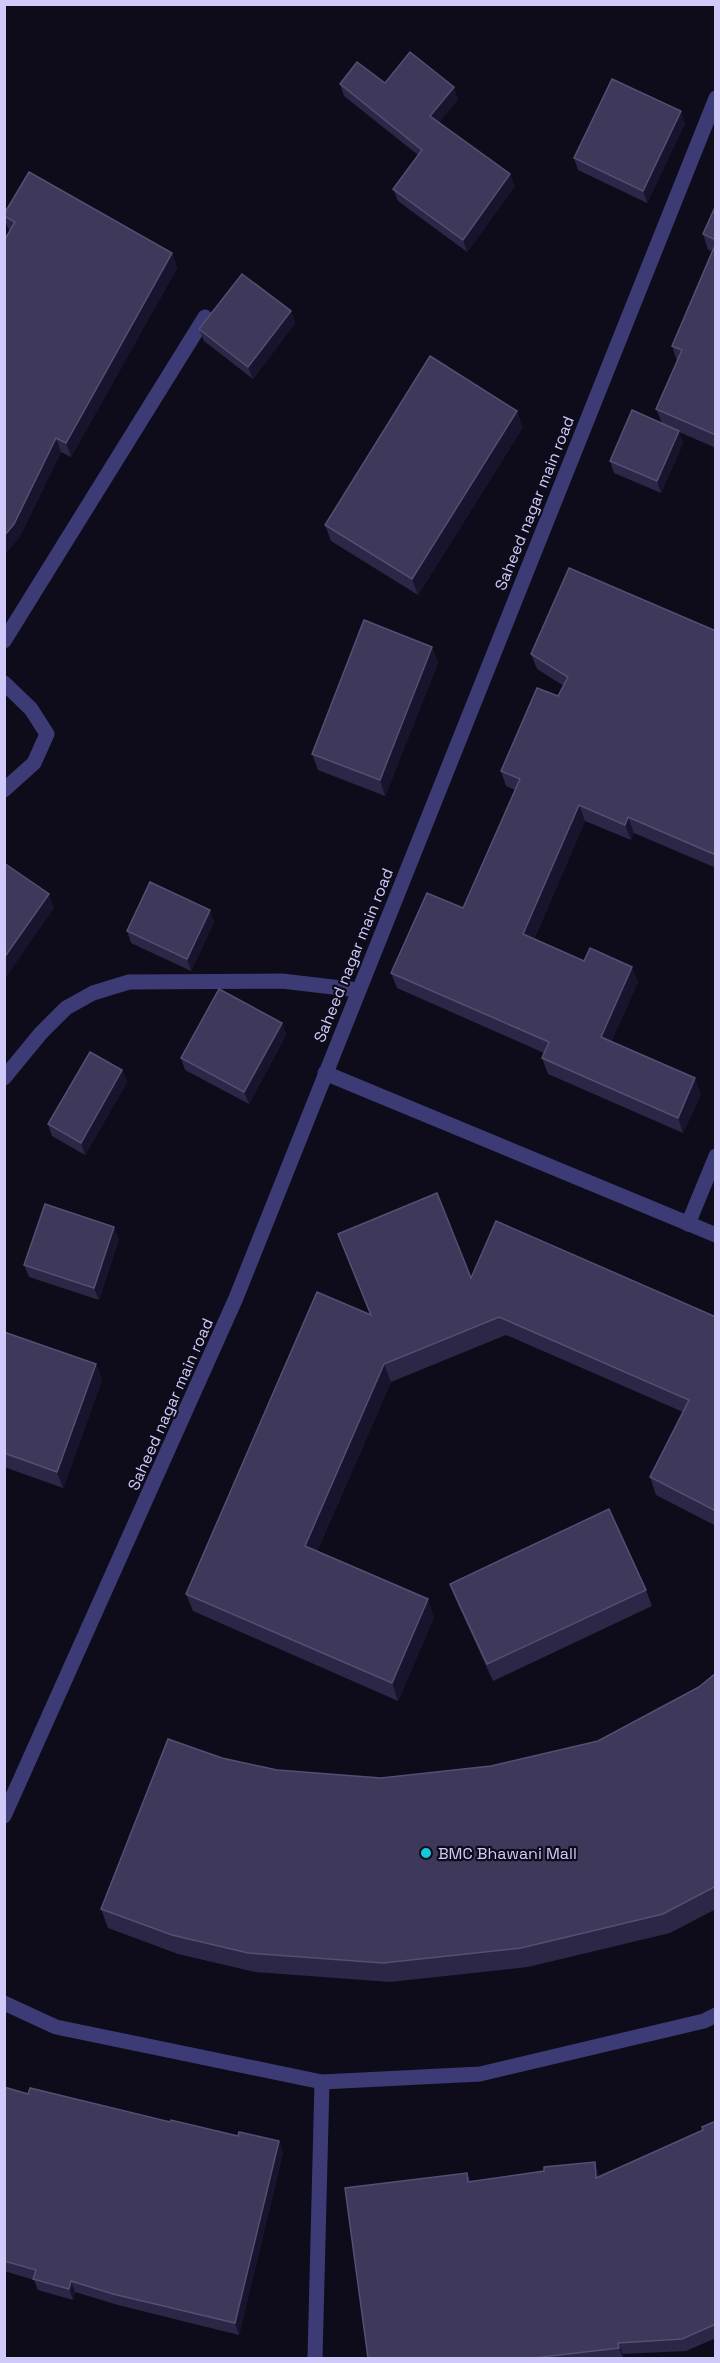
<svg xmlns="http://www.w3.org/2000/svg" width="720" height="2363" font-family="'Space Grotesk',sans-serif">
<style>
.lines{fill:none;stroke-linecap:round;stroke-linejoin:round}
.minor{stroke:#3d3b75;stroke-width:15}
.wall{fill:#2c2647}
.shaded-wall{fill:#19142d}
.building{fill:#3e385a;stroke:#544f73;stroke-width:1.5}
.poi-dot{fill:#14c9dc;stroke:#0e0c1a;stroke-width:2}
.labels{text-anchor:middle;stroke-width:4.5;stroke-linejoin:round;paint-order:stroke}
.street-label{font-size:16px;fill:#cfcafa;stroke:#0e0c1a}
.poi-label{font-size:16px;fill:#cfcafa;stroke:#0e0c1a;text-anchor:start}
</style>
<rect width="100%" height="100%" fill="#0e0c1a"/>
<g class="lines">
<g class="minor">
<polyline points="4,641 205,317"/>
<polyline points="4,683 31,709 47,734 34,763 4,790"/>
<polyline points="325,1073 716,1235"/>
<polyline points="4,1078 41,1033 66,1008 93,993 129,982 282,981 358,990"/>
<polyline points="688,1224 716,1156"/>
<polyline points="4,1816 236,1298 716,98"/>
<polyline points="4,2003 56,2027 322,2082 480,2074 704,2021 716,2015"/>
<polyline points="315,2358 322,2082"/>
</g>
</g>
<g class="wall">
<polygon points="385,83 458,99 439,122 515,186 467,252 398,201 393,189 418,155 344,96 340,84"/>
<polygon points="685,123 647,203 578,170 574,158"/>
<polygon points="716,205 716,448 679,432 683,443 661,493 614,473 610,461 662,423 656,409 677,361 672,346 712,251 708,250 703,234"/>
<polygon points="4,214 172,253 177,268 71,457 61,452 19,538 10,231 9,230 4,219"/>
<polygon points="291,311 295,323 253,379 204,341 199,329"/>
<polygon points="523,427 418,595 331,541 325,525"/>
<polygon points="716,631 716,868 634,833 631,840 585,821 534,939 584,961 638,982 611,1042 701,1094 683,1133 548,1074 542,1058 544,1053 397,988 391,973 463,908 515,790 506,786 501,771 558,696 564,686 537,669 531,654"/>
<polygon points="432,647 438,663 385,796 318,770 312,754"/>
<polygon points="214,922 191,971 131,943 127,931"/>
<polygon points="282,1023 286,1035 249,1104 185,1070 181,1058"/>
<polygon points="122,1070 127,1082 85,1155 52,1136 48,1124"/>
<polygon points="338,1234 471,1278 716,1317 716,1526 656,1495 650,1477 683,1412 506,1335 391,1382 317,1551 434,1617 398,1701 193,1611 186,1594 370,1314"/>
<polygon points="119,1239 99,1300 29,1277 24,1265"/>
<polygon points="4,1332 96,1364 102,1380 63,1488 4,1467"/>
<polygon points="450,1584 646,1590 652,1606 493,1681 456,1600"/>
<polygon points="716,1673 716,1909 670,1933 528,1967 390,1982 255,1972 178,1954 108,1928 101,1909 222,1758 277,1770 381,1778 491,1766 598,1741 699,1687"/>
<polygon points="4,2087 28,2094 238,2136 279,2141 283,2153 239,2335 118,2305 75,2292 73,2300 38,2290 34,2280 4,2271"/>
<polygon points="716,2121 716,2338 686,2351 623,2354 623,2358 368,2358 467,2173 470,2181 544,2171 599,2174 599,2177 703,2130"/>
</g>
<g class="shaded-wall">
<polygon points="454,87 458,99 435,128 430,116"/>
<polygon points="681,111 685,123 647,203 643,191"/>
<polygon points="510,174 515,186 467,252 463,240"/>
<polygon points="172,253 177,268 71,457 66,443"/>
<polygon points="291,311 295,323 253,379 248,367"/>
<polygon points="517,411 523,427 418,595 412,579"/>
<polygon points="679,431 683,443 661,493 657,481"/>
<polygon points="56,438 61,452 19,538 4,556 4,536"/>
<polygon points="432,647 438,663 385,796 380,780"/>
<polygon points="579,805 585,821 529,950 523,934"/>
<polygon points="628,817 634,833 631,840 625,825"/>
<polygon points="49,894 54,908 4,980 4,958"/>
<polygon points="210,910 214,922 191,971 187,959"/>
<polygon points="632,967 638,982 606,1053 601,1037"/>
<polygon points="282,1023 286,1035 249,1104 244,1092"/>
<polygon points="122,1070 127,1082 85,1155 81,1143"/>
<polygon points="695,1078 701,1094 683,1133 678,1118"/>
<polygon points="114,1227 119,1239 99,1300 94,1288"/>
<polygon points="96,1364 102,1380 63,1488 57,1472"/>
<polygon points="384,1364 391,1382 311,1564 305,1546"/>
<polygon points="428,1599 434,1617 398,1701 392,1683"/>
<polygon points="279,2141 283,2153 239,2335 235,2323"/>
<polygon points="595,2162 599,2174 601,2190 596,2178"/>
<polygon points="71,2281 75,2292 73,2300 69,2289"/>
<polygon points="618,2343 623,2354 623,2358 619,2348"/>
</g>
<g class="building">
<polygon points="410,52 454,87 430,116 510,174 463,240 393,189 422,150 340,84 357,62 385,83"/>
<polygon points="612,79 681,111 643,191 574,158"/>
<polygon points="29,172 172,253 66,443 56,438 14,524 4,536 4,241 15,222 4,216 4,214"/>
<polygon points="716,205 716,240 703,234"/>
<polygon points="716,243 716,435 656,409 682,350 672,346"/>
<polygon points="242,274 291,311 248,367 199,329"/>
<polygon points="430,356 517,411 412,579 325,525"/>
<polygon points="632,410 679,431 657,481 610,461"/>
<polygon points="569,568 716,631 716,855 628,817 625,825 579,805 523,934 584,961 590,948 632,967 601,1037 695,1078 678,1118 542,1058 549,1042 391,973 427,893 463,908 520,779 501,771 537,688 558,696 568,677 531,654"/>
<polygon points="364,620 432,647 380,780 312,754"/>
<polygon points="4,863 49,894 4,958"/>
<polygon points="150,882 210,910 187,959 127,931"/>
<polygon points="219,989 282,1023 244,1092 181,1058"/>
<polygon points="90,1052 122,1070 81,1143 48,1124"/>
<polygon points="437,1193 471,1278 496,1221 716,1317 716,1511 650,1477 689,1400 499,1317 384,1364 305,1546 428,1599 392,1683 186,1594 317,1292 371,1315 338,1234"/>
<polygon points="45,1204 114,1227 94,1288 24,1265"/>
<polygon points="4,1332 96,1364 57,1472 4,1453"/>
<polygon points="609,1509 646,1590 487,1664 450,1584"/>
<polygon points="716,1673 716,1886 663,1914 521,1948 383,1963 248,1953 172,1935 101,1909 168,1739 222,1758 277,1770 381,1778 491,1766 598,1741 699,1687"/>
<polygon points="4,2087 28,2094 30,2088 170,2122 171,2120 238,2136 239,2132 279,2141 235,2323 113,2294 71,2281 69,2289 33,2279 36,2270 4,2261"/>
<polygon points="716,2121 716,2324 682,2339 618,2343 619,2348 533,2358 368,2358 345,2188 467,2173 468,2182 544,2171 544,2167 595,2162 596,2178 703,2130 702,2127"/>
</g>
<circle class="poi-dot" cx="426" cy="1853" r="6"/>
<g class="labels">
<g class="street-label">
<text transform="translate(534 503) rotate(-68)" y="6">Saheed nagar main road</text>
<text transform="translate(353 955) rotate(-68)" y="6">Saheed nagar main road</text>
<text transform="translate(170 1404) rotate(-66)" y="6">Saheed nagar main road</text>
</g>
<g class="poi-label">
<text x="438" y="1859">BMC Bhawani Mall</text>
</g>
</g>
<rect width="720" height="2363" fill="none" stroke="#cfcafa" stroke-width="12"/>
</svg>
